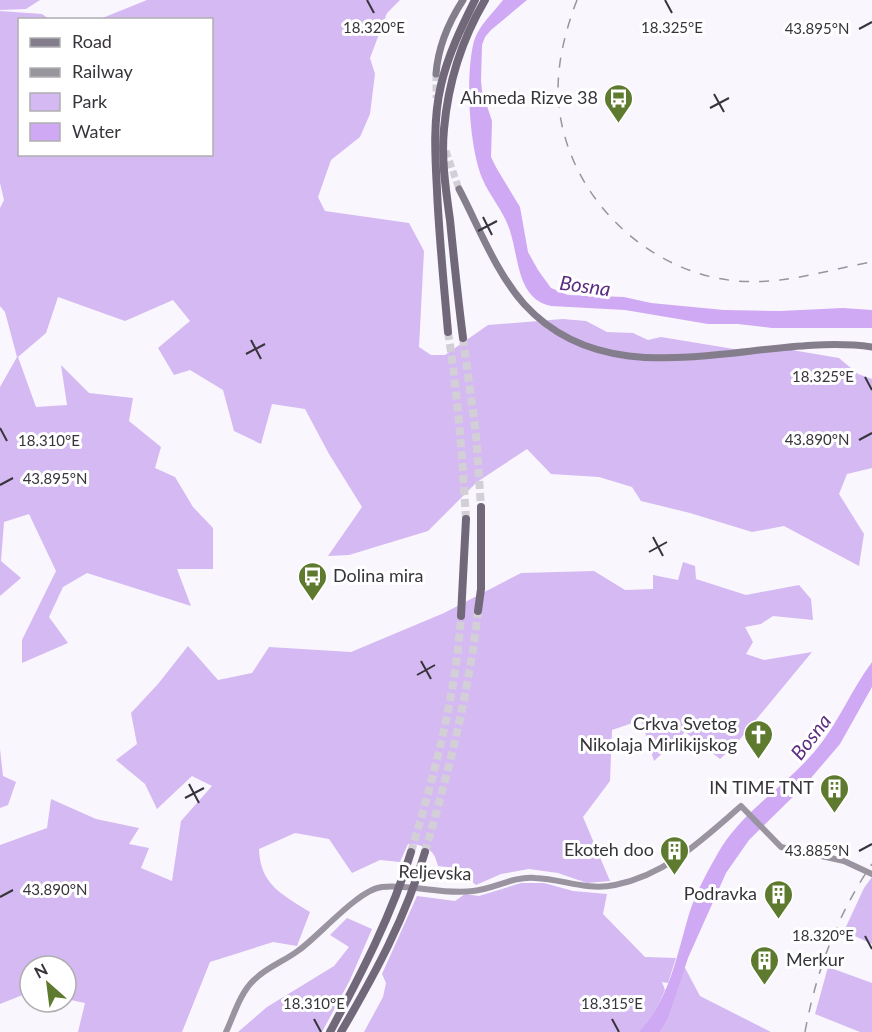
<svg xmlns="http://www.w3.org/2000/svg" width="872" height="1032" font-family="Lato,sans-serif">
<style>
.green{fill:#d5b9f2}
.water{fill:#cfa9f4}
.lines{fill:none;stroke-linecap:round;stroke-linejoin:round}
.primary-tunnel{stroke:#d3cfd7;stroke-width:7;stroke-dasharray:7 3.5;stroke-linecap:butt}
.motorway-tunnel{stroke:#d3cfd7;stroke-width:8;stroke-dasharray:8 4;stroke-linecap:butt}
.secondary{stroke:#9a94a1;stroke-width:6}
.primary{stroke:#847d8c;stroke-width:7}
.motorway{stroke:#71697a;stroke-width:8}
.rail{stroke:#99959d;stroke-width:1.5;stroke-dasharray:10 10;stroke-linecap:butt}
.ticks{fill:none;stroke:#37343b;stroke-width:2}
.labels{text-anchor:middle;stroke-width:6;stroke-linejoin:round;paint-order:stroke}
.poi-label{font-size:18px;fill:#37343b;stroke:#fff;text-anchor:end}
.street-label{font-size:18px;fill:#37343b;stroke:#fff}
.water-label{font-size:20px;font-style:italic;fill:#5b2c81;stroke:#fff}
.ticks-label{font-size:15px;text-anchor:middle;fill:#37343b;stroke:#fff;stroke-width:6;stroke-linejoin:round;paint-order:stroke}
</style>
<rect width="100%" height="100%" fill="#faf6fe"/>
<g class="green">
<polygon points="0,0 40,0 26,9 0,10"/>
<polygon points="147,0 400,0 387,13 370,58 375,74 370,114 360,137 331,160 318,197 325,211 409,223 424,251 419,347 431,355 445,355 488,325 563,319 586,321 607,332 633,333 648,340 661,337 746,351 786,349 839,358 858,374 872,379 872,468 847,474 839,494 864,534 859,566 784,526 752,532 690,513 641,501 632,487 599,477 551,474 527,449 477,482 428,531 349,555 328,556 362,507 329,454 305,409 272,404 261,444 234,431 223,390 190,370 174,375 158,348 190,321 173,300 125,321 58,297 46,333 18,357 36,407 67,405 61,365 89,393 133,398 129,421 161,447 155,468 175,477 193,507 213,528 213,569 177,569 191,606 87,573 63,587 49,617 68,643 22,663 22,640 56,571 29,514 4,522 1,561 21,578 0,596 0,387 17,357 5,312 0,306 0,208 4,200 0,183 0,11 42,14 49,19 20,20 20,154 212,154 212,20 100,19"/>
<path d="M683,562L695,566L696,579L746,595L799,585L811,599L813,620L773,616L761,624L745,627L753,642L746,654L764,660L812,652L736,744L720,759L685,732L654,761L641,720L612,730L610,781L583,817L610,881L587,883L558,873L529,869L501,874L476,885L455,868L438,866C434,848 425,845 408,844L400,862L380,860L352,873L329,839L295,833L259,849C260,885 283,895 310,912L297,946L273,942L210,962L182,1032H78L85,1003L66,999V966H30V992L0,1004V845L47,828L51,799L96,819L139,828L129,844L149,848L141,868L172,881L181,821L212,786L192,776L157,809L145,784L116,760L137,744L131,713L158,684L188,646L218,680L252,673L269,647L351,652L444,613L521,573L594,571L625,590L653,589V575L678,580Z"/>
<polygon points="0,749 3,776 16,782 8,805 0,808"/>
<polygon points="872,877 872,944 844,931 864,888"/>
<path d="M521,883H544L573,891L607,894L603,914L645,957L676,958L668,983L662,982L665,990C658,1007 651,1020 638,1032H364L383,997L386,983L382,974L417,896L455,901L465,894L479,896Z"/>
<polygon points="347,918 372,929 350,980 322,1032 238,1032 267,1007 334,966 349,947 330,935"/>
<polygon points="684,966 700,996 771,1032 660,1032 668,1019"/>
<polygon points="828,967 872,983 872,1032 860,1032 815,1014"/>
</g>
<g class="water">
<path d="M503,0H527L491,30L485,37L482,45L481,81L482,91L492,121L491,157L497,169L520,207L528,252L538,270L551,288L568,295L624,297L651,303L724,310L780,311L843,308L872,310V328H772L738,324H708L625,310L551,306C517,299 519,258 510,231C504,211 490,197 482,178C469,146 465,75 474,41C479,25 493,13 503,0Z"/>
<path d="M872,662V687L840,744L805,785L749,840L726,873L688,958L668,1019L660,1032H638C670,1001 677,953 690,911C697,891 707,872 718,853C741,812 785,787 815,751C838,724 851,690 872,662Z"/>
</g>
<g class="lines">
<g class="primary-tunnel">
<polyline points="436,74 436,98"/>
<polyline points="446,151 459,189"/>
</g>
<g class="motorway-tunnel">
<path d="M448,332C458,394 462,456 466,519"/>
<polyline points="463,338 476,434 481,507"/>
<path d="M411,852C434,776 456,696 461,616"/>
<path d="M425,852C448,774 469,693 478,611"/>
</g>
<path class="secondary" d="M226,1032C234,1015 240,993 254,980C267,967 285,961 299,950C319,936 359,889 382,887C412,884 443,895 473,891C494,889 513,876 535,878C563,879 586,891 615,885C666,875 703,839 741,806L781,847L844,861L872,874"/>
<g class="primary">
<path d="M436,74C438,47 448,23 463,0"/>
<path d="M459,189C479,227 495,271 524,304C615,404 759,331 872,347"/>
</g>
<g class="motorway">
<path d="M448,332C444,285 439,237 437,190C435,155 433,119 441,85C448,55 461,28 475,0"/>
<path d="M463,338C458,299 454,260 450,220C446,191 441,159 444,129C448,84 462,39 485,0"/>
<polyline points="478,611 481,589 481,507"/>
<polyline points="461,616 466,519"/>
<path d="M330,1032C361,974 392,915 411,852"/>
<path d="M341,1032C375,974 406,917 425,852"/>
</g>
<g class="rail">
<path d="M577,0C564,34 555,71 559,107C569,197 647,273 737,281C785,285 826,270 872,262"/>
<path d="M805,1032C816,972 837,915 872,864"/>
</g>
</g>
<path class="ticks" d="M367,0L374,13M665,0L672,13M859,29L872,22M714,94L724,112M710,108L729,98M483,217L492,235M478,231L497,221M251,340L261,359M246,354L265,344M865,377L872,390M0,428L7,441M859,440L872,433M0,485L13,478M653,537L663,556M649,552L667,542M421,661L431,679M417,675L435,665M189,784L199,803M185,798L204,788M859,851L872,844M0,897L13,890M865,936L872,949M314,1019L321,1032M612,1019L619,1032"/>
<defs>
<symbol id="bus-pin" viewBox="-11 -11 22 30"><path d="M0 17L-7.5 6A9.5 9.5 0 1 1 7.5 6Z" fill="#5e7a2e" stroke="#fff"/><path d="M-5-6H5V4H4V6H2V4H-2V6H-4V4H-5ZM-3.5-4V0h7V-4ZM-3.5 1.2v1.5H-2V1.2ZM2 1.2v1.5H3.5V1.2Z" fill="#fff"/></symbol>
<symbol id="church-pin" viewBox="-11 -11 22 30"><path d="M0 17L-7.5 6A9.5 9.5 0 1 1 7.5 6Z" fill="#5e7a2e" stroke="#fff"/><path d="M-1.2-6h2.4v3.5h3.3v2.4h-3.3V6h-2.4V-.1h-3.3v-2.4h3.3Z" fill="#fff"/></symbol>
<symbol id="building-pin" viewBox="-11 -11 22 30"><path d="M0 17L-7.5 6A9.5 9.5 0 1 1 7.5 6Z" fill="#5e7a2e" stroke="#fff"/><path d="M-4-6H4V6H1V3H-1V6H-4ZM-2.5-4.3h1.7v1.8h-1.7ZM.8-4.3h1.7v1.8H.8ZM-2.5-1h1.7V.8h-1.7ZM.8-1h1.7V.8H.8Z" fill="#fff"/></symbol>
</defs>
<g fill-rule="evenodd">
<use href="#bus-pin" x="602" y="82" width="33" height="45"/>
<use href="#bus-pin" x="296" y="560" width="33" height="45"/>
<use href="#church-pin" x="742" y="718" width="33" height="45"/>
<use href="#building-pin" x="818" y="772" width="33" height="45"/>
<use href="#building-pin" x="658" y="834" width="33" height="45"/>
<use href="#building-pin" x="762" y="878" width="33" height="45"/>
<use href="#building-pin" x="748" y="944" width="33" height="45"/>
</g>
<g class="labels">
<g class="poi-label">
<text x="598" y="104">Ahmeda Rizve 38</text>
<text x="333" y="582" text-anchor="start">Dolina mira</text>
<text x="737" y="730">Crkva Svetog<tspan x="737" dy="21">Nikolaja Mirlikijskog</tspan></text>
<text x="814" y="794">IN TIME TNT</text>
<text x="654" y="856">Ekoteh doo</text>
<text x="757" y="900">Podravka</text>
<text x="786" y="966" text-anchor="start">Merkur</text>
</g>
<g class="street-label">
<text transform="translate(435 873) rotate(2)" y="6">Reljevska</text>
</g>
<g class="water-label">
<text transform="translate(585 286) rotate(8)" y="7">Bosna</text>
<text transform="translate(811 737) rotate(-52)" y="7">Bosna</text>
</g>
</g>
<g class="ticks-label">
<text x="374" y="33">18.320°E</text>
<text x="672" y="33">18.325°E</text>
<text x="817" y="34">43.895°N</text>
<text x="823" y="382">18.325°E</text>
<text x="817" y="445">43.890°N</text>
<text x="49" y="446">18.310°E</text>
<text x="55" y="484">43.895°N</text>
<text x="817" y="856">43.885°N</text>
<text x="55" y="895">43.890°N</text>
<text x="823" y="941">18.320°E</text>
<text x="314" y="1009">18.310°E</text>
<text x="612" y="1009">18.315°E</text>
</g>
<rect x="18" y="18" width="195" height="138" fill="#ffffff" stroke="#afaeb1" stroke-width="1.5"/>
<rect x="30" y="38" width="30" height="9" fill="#847d8c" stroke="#afaeb1" stroke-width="1.5"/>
<text x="72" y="48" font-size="18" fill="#37343b">Road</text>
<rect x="30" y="68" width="30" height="9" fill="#99959d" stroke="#afaeb1" stroke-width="1.5"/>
<text x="72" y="78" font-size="18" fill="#37343b">Railway</text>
<rect x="30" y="93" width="30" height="18" fill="#d5b9f2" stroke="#afaeb1" stroke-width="1.5"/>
<text x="72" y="108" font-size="18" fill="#37343b">Park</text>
<rect x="30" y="123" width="30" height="18" fill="#cfa9f4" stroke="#afaeb1" stroke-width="1.5"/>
<text x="72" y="138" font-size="18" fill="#37343b">Water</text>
<g transform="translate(48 984) rotate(332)"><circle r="28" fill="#ffffff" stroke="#afaeb1" stroke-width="1.5"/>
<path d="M0-4.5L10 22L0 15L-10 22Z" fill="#5e7a2e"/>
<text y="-9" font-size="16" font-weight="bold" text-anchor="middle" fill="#37343b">N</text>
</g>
</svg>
